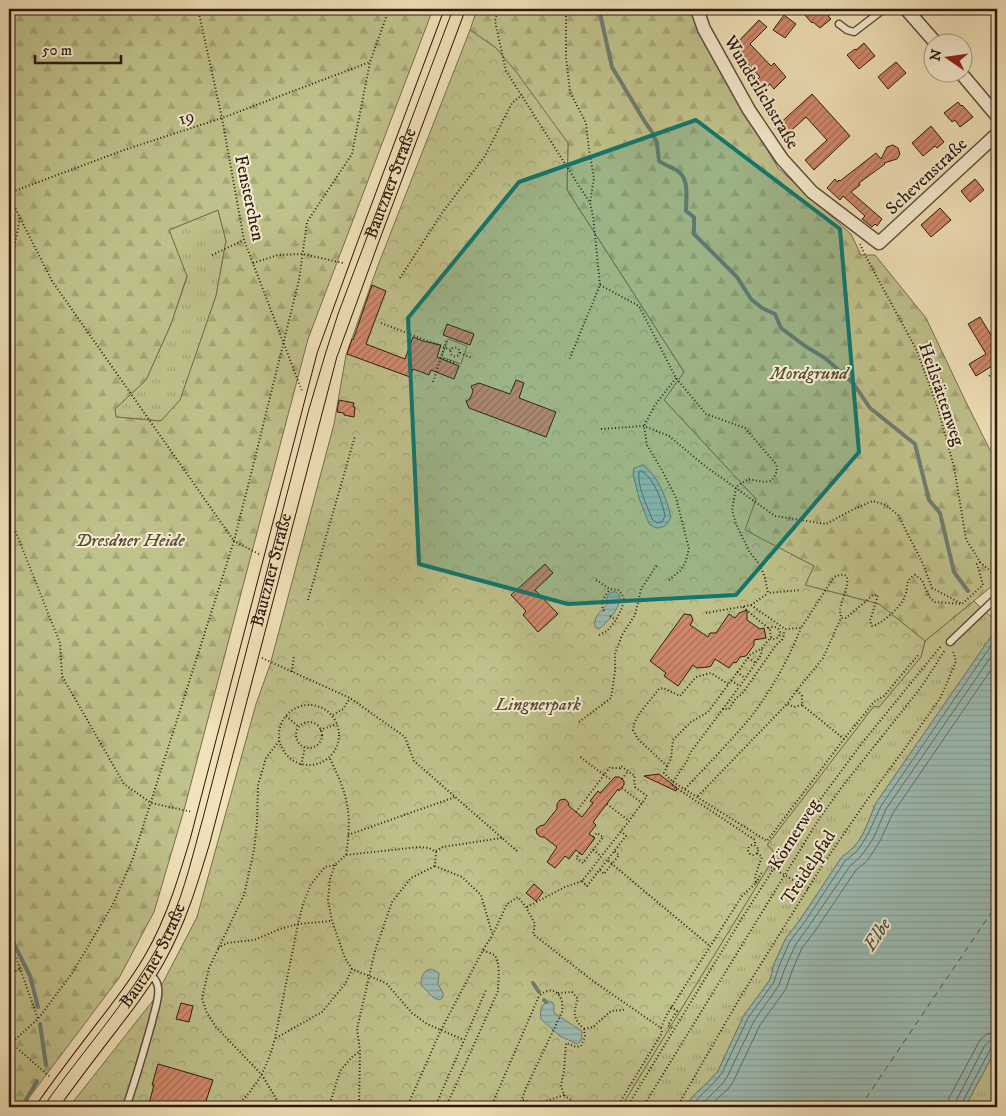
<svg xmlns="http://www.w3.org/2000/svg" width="1006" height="1116" font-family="'IM FELL DW Pica',serif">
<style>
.grass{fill:url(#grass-tufts);stroke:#756e4e}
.forest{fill:url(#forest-firs);stroke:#756e4e;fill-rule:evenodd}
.park{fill:url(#park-crowns);stroke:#756e4e}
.garden{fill:#c0c28c;stroke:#756e4e}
.water{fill:url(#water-rules);stroke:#6e7c73}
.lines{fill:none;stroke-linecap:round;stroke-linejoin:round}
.shore{stroke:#636c62;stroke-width:1}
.stream{stroke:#6e7c73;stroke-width:4}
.ferry{stroke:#52544a;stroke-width:1;stroke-dasharray:6 5;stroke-linecap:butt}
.building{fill:url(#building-hatch);stroke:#2a1b11}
.service-casing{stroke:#5c4d3b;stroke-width:9}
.minor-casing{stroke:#5c4d3b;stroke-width:15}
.primary-casing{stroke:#2a1b11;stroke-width:21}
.path{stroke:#2a1b11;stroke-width:2;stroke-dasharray:1 2.5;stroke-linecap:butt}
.service{stroke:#f7edd2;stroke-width:6}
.minor{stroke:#f7edd2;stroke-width:12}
.primary{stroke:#f3e3ba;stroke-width:19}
.tram{stroke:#2a1b11;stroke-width:1}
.marked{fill:#0f766e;fill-opacity:0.2;stroke:#0f766e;stroke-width:4;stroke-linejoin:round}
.labels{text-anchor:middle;stroke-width:4;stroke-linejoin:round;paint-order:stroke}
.street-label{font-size:18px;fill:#2a1b11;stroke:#f7edd2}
.park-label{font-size:18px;font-style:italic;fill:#574d36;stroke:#f7edd2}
.water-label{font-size:19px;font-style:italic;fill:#52544a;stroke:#f7edd2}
</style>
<defs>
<pattern id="grass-tufts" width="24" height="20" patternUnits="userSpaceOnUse" patternTransform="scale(1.25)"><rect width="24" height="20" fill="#c0c28c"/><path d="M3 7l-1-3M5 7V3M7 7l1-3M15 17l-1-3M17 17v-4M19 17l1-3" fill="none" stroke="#a5a678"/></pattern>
<pattern id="forest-firs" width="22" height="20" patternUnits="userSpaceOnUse" patternTransform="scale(1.25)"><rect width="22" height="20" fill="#c0c28c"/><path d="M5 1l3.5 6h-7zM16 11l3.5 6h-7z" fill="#a5a678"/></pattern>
<pattern id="park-crowns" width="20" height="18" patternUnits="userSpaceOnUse" patternTransform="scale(1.25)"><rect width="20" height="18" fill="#c0c28c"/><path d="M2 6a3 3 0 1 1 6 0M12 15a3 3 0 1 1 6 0" fill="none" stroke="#a5a678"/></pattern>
<pattern id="water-rules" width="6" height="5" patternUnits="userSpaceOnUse" patternTransform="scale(1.25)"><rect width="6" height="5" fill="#9cbdb4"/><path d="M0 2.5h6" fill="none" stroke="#87a29a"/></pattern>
<pattern id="building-hatch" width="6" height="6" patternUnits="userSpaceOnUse" patternTransform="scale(1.25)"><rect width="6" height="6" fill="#d38a6d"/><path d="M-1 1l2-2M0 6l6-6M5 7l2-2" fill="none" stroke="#ab7058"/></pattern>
</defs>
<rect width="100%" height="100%" fill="#f3e3ba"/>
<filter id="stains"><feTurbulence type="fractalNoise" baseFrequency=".004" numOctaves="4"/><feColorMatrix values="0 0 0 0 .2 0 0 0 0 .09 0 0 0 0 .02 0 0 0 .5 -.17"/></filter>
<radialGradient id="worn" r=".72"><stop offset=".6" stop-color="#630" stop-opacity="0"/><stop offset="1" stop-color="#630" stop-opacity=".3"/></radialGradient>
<g class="grass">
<polygon points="218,210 226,241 216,296 180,401 161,421 116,417 115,409 146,380 171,324 187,277 169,230"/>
<path d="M974,601L981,608L954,633L957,636L985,611L997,622V628L876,803L864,832L858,842L853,848L841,858L800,920L786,938L774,964L770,980L744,1015L718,1071L708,1082L694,1095L685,1107H621L772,861C776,854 773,849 767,845L874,706L879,707L921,657L925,641Z"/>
<polygon points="997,1047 997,1107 965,1107"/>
</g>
<g class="forest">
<path d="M9,9H433L308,339L184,810L154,912L119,978L22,1107H9ZM218,210L226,241L216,296L180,400L161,421L116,417L115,409L146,380L171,324L187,276L169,230Z"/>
<polygon points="477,9 691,9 745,112 778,168 851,234 861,255 875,255 926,318 964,398 997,464 997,582 925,641 879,604 805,585 814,566 744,530 756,499 664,400 684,372 567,190 568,143 496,48 470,30"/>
</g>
<path class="park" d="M470,30L496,48L517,73L568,143L567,190L684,372L664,400L756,499L745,530L814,566L805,585L879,604L925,641L921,657L879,707L874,706L767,845C773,850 776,853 772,861L621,1107H69L155,998L197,917L256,704L270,665L334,424L346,355L377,268Z"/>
<polygon class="garden" points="448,339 467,346 461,364 442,357"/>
<g class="water">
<path d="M643,465C660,478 666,498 671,517C666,526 666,527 656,528L649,524L639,498L633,474L634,468Z"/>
<path d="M612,592H616C619,595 620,595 620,599C619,609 607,623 599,629L595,627C593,616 601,612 607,604C606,598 607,595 612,592Z"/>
<polygon points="997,628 997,1047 965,1107 685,1107 694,1095 708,1082 718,1071 744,1015 770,980 774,964 786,938 800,920 841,858 853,848 858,842 864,832 876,803"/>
<path d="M432,969L439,973L438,984L443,993V997L440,1000L434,998L421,985C421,977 423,970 432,969Z"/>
<path d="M549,1001L552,1002L554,1005V1013L582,1031C582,1037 582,1041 577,1044L560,1036L541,1019C539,1012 542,1003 549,1001Z"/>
</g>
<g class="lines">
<g class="shore">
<path d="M642,471C655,480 662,501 665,516L662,522L657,523L652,519C647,505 637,487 639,472Z"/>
<path d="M691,1107C700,1094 713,1086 722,1073L748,1018L774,982L779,966L790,941L804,923L845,861L857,851L862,844L868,834L881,806L997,637"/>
<polyline points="699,1107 722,1084 727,1077 754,1021 779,985 785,968 796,944 809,926 850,866 861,856 867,848 874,837 886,809 997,648"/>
<polyline points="708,1107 728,1089 734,1080 760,1025 786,989 792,971 802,948 815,931 856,870 867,861 873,852 880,841 893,813 997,661"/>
<polyline points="947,1107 949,1098 980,1040 987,1034 997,1032"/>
<polyline points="955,1107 956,1101 985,1045 991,1040 997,1039"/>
<polyline points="961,1107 962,1103 991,1048 993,1046 997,1045"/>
</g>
<g class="stream">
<path d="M599,9L612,67L645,122L652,132L657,143L659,161C665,166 674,167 680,173C689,181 686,199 686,211L694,217V234L737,277L751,299L762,308L775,314L781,328L805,346L825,358L853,383L870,408L915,444L929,500L940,513L954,572L968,591"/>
<polyline points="9,934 30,976 38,1007"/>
<polyline points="533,983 539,992"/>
<polyline points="544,1000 546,1002"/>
<polyline points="40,1024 46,1065"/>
<polyline points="22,1107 37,1081"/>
</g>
<polyline class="ferry" points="860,1107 997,904"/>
</g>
<g class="building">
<polygon points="808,9 836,9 828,16 831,19 820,28 813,22 812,23 803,13"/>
<polygon points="784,15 796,24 785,38 773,30"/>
<polygon points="759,20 767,27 750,44 771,66 774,63 786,77 774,89 770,84 761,92 753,83 760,77 742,58 744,56 734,46"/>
<polygon points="864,43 875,56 859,69 847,55 855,49 856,50"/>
<polygon points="896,62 906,73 888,89 878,77"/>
<polygon points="812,94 850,136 814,170 805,160 827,140 806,117 784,137 775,128"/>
<polygon points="958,102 961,106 962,105 973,117 960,127 955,120 952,122 944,113"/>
<polygon points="931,126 944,142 937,148 935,146 923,156 912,143"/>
<polygon points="893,145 898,148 900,154 897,159 884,163 885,164 859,183 860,185 851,192 882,219 877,226 875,224 872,227 862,219 865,216 843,196 840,200 827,188 835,179 837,182 839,180 840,181 876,153 881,159 887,147"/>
<polygon points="975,179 984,190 970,202 961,191"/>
<polygon points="940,208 951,220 931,237 921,225"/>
<polygon points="372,285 386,291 366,344 405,359 413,337 423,341 441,345 437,357 459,366 454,379 431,370 429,375 413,369 410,377 347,354 352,339 353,340"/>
<polygon points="980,317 997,345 997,363 976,376 969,364 986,354 968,324"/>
<polygon points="447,324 474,334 470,345 443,335"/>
<polygon points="516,380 524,383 519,398 556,412 546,437 469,408 466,401 470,399 473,391 471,386 479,383 510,394"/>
<polygon points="339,400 354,403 353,407 355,407 354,417 344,415 344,413 337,412"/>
<polygon points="545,564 553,573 535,590 558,614 538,632 523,615 526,611 511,595"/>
<polygon points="747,610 747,620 760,629 764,628 766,638 754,640 754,645 746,656 740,657 736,663 734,662 729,668 715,659 711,666 708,667 697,668 693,665 678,686 664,676 666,673 650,661 684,614 691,615 693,620 690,625 708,637 710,633 716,633 729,614 735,618 739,613"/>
<polygon points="659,774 677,788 676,791 644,776"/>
<polygon points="615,777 619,777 622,779 624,781 624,785 619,791 618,789 593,822 596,825 589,834 595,838 582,855 576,850 569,859 565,856 555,868 547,862 557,847 544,837 541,837 537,834 536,829 540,826 544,825 557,809 557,804 560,800 565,799 568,802 569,806 582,817 593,803 590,801 598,791 600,793"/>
<polygon points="534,884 543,892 536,901 526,893"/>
<polygon points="181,1003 193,1006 189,1022 176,1019"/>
<polygon points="158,1064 213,1080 204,1107 148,1107 154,1085 152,1085"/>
</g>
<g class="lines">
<defs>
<g id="service">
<polyline points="839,24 847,30 854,32 884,9"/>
<polyline points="950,642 997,597"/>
<path d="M126,1107C136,1079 144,1050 152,1022C154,1011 160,998 158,987C157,980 153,976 147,973"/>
</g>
<g id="minor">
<polyline points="697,9 704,29 749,110 782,159 812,192 879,243 997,134"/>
<polyline points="906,9 935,42"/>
<polyline points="960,72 997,116"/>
</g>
<g id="primary">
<path id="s1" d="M47,1107C66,1080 86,1054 106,1028C124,1005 141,983 155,958C176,921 188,881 200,841L327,355L367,245L455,9"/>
</g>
</defs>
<use href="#service" class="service-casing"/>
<use href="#minor" class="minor-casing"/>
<use href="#primary" class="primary-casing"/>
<g class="path">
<polyline points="198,9 222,118 244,240 302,391"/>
<polyline points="498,9 495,21 506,71 590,203 593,216 600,285 569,360"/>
<polyline points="566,9 566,57 570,92 586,123 589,150 594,178 590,203"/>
<polyline points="9,193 124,150 222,118 370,62"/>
<polyline points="9,196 52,281 234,541 133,858 113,904 73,972 38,1019 9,1045"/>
<polyline points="860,244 865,255 916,349 937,405 954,467 966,539 980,562 997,577"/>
<polyline points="212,255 244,240"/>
<polyline points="253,263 278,255 303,254 343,263"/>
<polyline points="9,274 20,218"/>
<polyline points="400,278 442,213 485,156 512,103 522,95"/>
<path d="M600,285L639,306L676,378L706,414L745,428L776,464C778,471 776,475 771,481L764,482L748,479L736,487L732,510L736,524L749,551L760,565L765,578L768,593L800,590"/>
<polyline points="381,323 451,350"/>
<circle cx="455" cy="352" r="4.5"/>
<polyline points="460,353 472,358"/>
<polyline points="440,358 457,363"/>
<polyline points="989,376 997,371"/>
<polyline points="433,382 447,339"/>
<polyline points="9,413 9,420"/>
<polyline points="601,429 644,426 669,436 705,466 775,516 826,524 856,508 873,501 886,505 898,515 923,564 932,588 962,604"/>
<polyline points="9,515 60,643 62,676 124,784 151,803 192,812"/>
<polyline points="259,554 234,541 253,466 299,280 307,222 352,154 370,62 389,9"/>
<polyline points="596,580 610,589 618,590 622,594 624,600 622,608 616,620 607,631 599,635"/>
<polyline points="669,580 681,570 686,561 689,549 676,498 663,472 647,445 644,426 655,405 676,378"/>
<polyline points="308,600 355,436"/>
<path d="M751,605L785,629L801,628L834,577C860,565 840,602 840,610C840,613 841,615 841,618H846L873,595H878L870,621L872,626C881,625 903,605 905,596C909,586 904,581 915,575L922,580L929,597L935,602L962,604L983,585L977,564L980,562"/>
<polyline points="743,607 768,628 770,630 771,637 762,648 750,655 708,712 691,722 673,740 671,758 664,773 673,782 687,761 690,753 723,709 729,709 736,698 742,694 776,645 782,640 785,630"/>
<path d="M604,611C599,603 605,596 610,589"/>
<polyline points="706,613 751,605 767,594"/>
<polyline points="610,616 616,620"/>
<path d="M768,628C782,622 785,641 770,639"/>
<polyline points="262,658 350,698 405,737 414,761 517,851"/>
<polyline points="748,658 756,663"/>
<polyline points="292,672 294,655"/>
<polyline points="737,672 745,678"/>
<polyline points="731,681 740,686 761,655 762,648"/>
<polyline points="797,690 802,696 802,705 844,739"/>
<polyline points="788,704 794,707 802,705"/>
<circle cx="309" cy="735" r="30"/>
<polyline points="723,709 739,687"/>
<polyline points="333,715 343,709 350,698"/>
<polyline points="286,716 299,727"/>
<polyline points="579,722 611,698 615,672 615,654 622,635 635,615 641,589 657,565"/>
<circle cx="309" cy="735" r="13"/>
<polyline points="320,730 337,724"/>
<polyline points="279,741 266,758 258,785 257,823 254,850 244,895 209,968 202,998 206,1011 216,1027 262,1075 281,1107"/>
<path d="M330,759C338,775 346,793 348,811C350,826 348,841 346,855"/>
<polyline points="301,765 305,748"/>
<polyline points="667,766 638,739 633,730 634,724 639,714 659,689 663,688 680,696 696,677 711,673 728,684"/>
<polyline points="622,779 628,771"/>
<polyline points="673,782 767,841 844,739 874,702 884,696 919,654"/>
<polyline points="672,785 755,840 755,845"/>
<polyline points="622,788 642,803"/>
<path d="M685,789C707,765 730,742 750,718C771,691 788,660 801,628"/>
<polyline points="698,796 787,704 797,690 823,658 841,618"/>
<polyline points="607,804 629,821"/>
<polyline points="576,812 604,775 612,780"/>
<polyline points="348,835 455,797"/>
<circle cx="753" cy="850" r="5"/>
<polyline points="593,850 601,856"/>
<polyline points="436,851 442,847 502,838"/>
<polyline points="580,853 576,858 583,863 603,837 597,833 593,837"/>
<polyline points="608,861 612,864 619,855 614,851"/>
<polyline points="335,865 330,879 328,900 332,921 345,958 352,969 386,983 412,1013 427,1024 464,1040"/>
<polyline points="771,867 808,889"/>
<polyline points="600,870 604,874 612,864 710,946"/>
<polyline points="582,881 587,886 626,836 621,831"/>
<polyline points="756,883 762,872"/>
<polyline points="527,907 565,887 582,881 629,821 647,796 635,787 634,779 635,776 621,766 620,768 612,768 610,767 604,775 579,756"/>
<polyline points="9,938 38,1019"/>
<polyline points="218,948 227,943 254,940 283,928 298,924 331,921"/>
<polyline points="9,974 20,969"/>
<path d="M558,993L572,992L578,999C573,1013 573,1019 584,1029L585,1036L581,1046L576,1047L566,1043L564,1071L561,1085L564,1095L575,1103L574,1107"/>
<polyline points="671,1007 677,1011 668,1025 674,1029"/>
<polyline points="584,1029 593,1027 611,1011 624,1010"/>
<polyline points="276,1038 322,1012 345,984 352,969"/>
<polyline points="9,1041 50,1077"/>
<polyline points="523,1100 537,1104 564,1095"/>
<path d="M235,1107C257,1088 268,1066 275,1038L298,924L303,904L311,884L325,867L335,865L346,855L419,847L429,848L436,852L435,866L462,877L481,895L492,933"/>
<polyline points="329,1107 340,1071 352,1057 360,1051"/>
<polyline points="359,1107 360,1051 357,1029 375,951 392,902 411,878 435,866"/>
<polyline points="407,1107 441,1030 483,950 493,934 507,904 518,897 526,907 535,924 533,934 593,981 661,1028 666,1016 742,896 756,883 755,876 762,857 757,853"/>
<polyline points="435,1107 486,990"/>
<path d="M446,1107L498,991C498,983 501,960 494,955C491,953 486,952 483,950"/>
<path d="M491,1107L539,996C553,983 565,995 562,1012L526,1088L519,1107"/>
<polyline points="617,1107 662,1033 661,1028"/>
<polyline points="627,1107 739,923 774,868 788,843 862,743 941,646"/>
<polyline points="643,1107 819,819 842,787 922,686 945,650"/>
<polyline points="677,1107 741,996 822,866 867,800 908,744 941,697 956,661 953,651"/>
</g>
<use href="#service" class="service"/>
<use href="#minor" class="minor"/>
<use href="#primary" class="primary"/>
<path class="tram" d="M43,1107C86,1046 138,991 170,923C185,890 193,853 203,818L309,409L325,355L338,314L453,9"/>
</g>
<path class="marked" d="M696,120L840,229L859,452L736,595L568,604L419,564L408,318L519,182Z"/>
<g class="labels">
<g class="street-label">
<text transform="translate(762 92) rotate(59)" y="6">Wunderlichstraße</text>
<text transform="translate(186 117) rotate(-18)" y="6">19</text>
<text transform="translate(926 176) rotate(-43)" y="6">Schevenstraße</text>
<text dy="6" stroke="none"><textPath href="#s1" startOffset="995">Bautzner Straße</textPath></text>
<text transform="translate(250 198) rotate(78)" y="6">Fensterchen</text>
<text transform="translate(942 394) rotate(71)" y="6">Heilstättenweg</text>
<text dy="6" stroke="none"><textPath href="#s1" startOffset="590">Bautzner Straße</textPath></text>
<text transform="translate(794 834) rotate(-58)" y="6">Körnerweg</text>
<text transform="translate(808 867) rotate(-57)" y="6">Treidelpfad</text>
<text dy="6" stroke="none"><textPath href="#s1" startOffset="185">Bautzner Straße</textPath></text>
</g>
<g class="park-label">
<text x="809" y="379">Mordgrund</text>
<text x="130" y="546">Dresdner Heide</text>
<text x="538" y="710">Lingnerpark</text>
</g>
<g class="water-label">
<text transform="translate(876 934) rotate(-57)" y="7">Elbe</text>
</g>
</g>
<rect width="1006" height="1116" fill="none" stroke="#f3e3ba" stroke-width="30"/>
<rect x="10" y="10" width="986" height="1096" fill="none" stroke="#2a1b11" stroke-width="2.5"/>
<rect x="15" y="15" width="976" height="1086" fill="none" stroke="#2a1b11"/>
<g transform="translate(948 58) rotate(283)"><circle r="24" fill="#f7edd2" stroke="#a59985"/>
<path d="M0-4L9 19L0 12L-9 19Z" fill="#8f2418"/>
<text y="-8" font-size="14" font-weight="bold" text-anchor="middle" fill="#2a1b11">N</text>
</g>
<path d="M35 55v8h86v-8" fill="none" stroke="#2a1b11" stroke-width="2.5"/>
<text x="42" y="55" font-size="15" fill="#2a1b11" stroke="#f7edd2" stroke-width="4" paint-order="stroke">50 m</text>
<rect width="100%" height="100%" filter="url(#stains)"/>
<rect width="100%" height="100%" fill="url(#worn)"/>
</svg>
